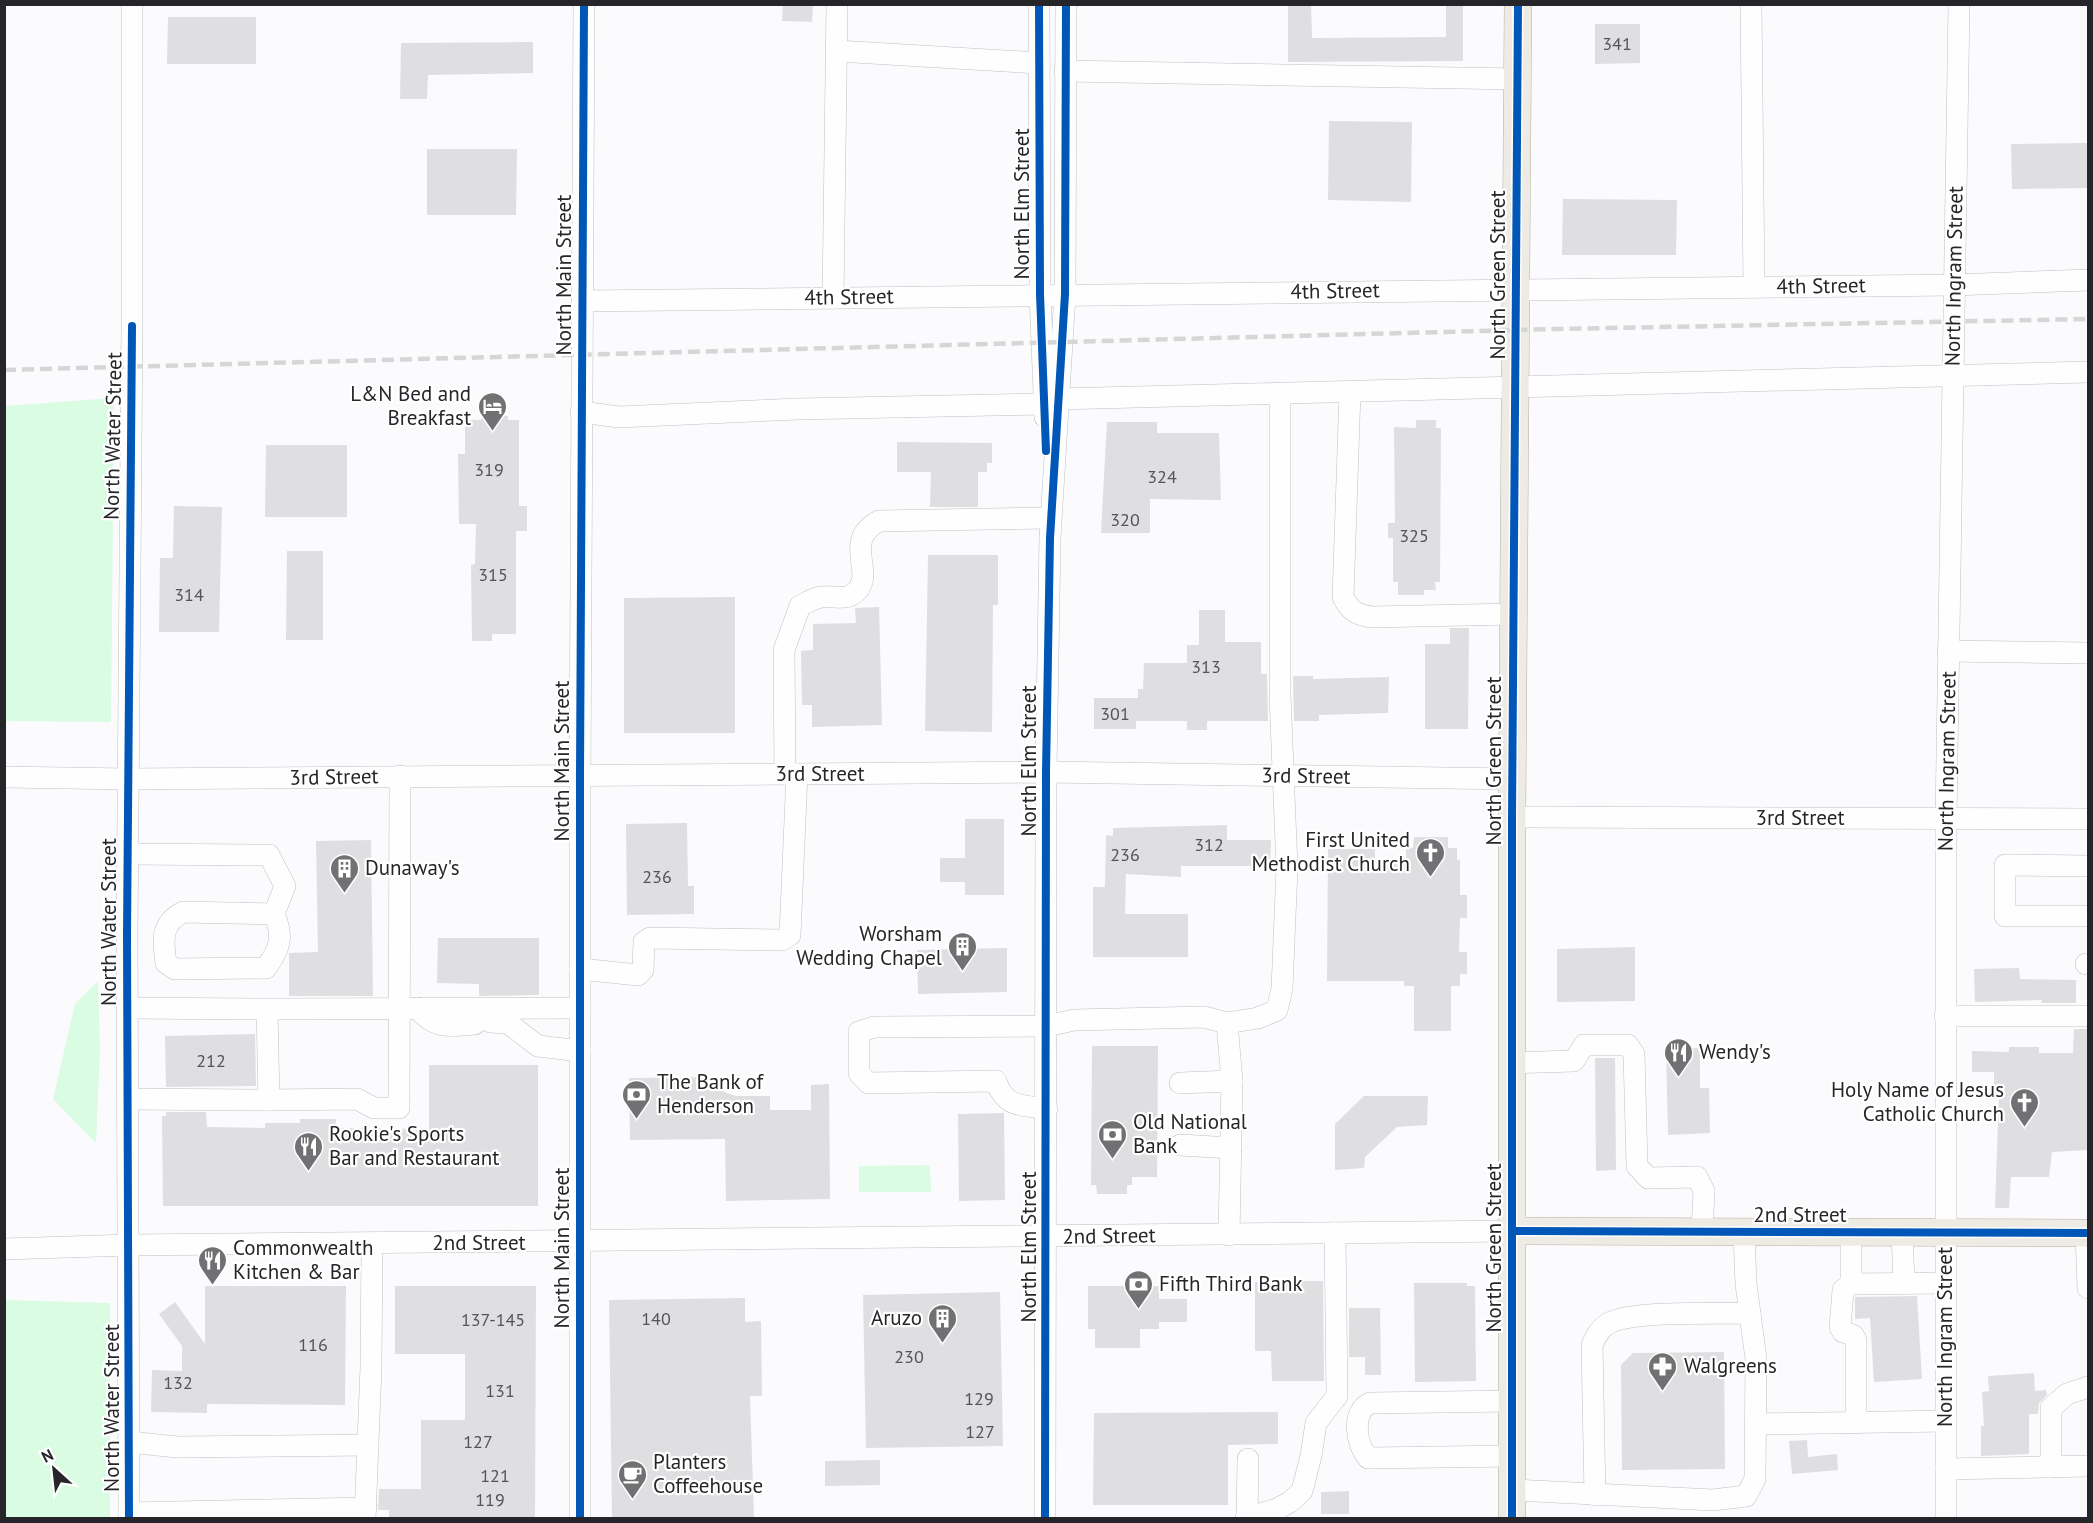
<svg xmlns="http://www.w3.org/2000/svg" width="2093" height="1523" font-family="'PT Sans',sans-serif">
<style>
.green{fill:#d9fce2}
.building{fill:#dfdfe2}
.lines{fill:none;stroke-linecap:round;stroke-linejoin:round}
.minor-casing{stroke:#c0c0c2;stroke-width:22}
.major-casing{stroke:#b5b1a5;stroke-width:28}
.minor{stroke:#fefeff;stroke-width:21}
.major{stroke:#edebe4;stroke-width:27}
.rail{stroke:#d6d6d7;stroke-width:4.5;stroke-dasharray:12 6;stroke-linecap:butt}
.cycleway-casing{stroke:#fff;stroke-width:11}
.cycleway{stroke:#0057b8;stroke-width:8}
.labels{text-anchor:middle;stroke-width:4.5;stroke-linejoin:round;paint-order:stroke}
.number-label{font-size:18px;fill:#545458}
.street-label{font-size:21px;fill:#26262a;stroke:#fff}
.poi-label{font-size:21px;fill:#26262a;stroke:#fff;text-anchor:start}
</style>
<rect width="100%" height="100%" fill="#fbfbfd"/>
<g class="green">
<polygon points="114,398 111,722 5,721 5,406"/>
<polygon points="98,981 100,1050 96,1143 53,1099 75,1004"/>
<polygon points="930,1165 931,1192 859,1192 859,1166"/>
<polygon points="5,1300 110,1303 110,1518 5,1518"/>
</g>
<g class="building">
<polygon points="783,4 813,4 812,22 782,21"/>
<polygon points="1288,4 1311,4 1312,38 1446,37 1446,4 1463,4 1463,61 1288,62"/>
<polygon points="168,17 256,17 256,64 167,64"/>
<polygon points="1595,24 1640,24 1640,63 1595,64"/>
<polygon points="533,42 533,73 428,75 427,99 400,99 401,43"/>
<polygon points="1329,121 1412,122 1411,202 1328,200"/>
<polygon points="2088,143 2088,188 2012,189 2011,144"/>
<polygon points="427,149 517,149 516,215 427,215"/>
<polygon points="1563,199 1677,200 1676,255 1562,255"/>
<polygon points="482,416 508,416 508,420 519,420 519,506 527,506 527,531 516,531 516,634 492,634 492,641 472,641 471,565 475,564 476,524 459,524 458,454 465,454 465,420 481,420"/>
<polygon points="1416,420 1436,420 1436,428 1441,428 1440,582 1435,582 1436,590 1424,590 1424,595 1398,595 1398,582 1393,582 1393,538 1388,538 1388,523 1395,523 1394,427 1416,428"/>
<polygon points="1107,422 1157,422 1157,433 1219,433 1221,500 1150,499 1150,533 1101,533"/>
<polygon points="897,442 992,443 992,463 987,463 987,472 978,472 978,507 930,507 931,472 897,472"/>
<polygon points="266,445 347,445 347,517 265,517"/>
<polygon points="174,506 222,507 219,632 159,632 160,558 173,558"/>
<polygon points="287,551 323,551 323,640 286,640"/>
<polygon points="928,555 998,555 998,605 993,605 992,732 925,731"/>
<polygon points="735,597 735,733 624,733 624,598"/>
<polygon points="879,607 882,725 812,727 812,705 802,705 801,651 813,650 813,624 856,623 855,608"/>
<polygon points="1199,610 1225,610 1225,642 1261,642 1261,674 1267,674 1268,721 1207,721 1207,730 1187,730 1187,721 1136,721 1136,729 1094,729 1094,698 1138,698 1138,689 1143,689 1144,663 1187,663 1187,645 1199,645"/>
<polygon points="1450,628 1469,628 1468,729 1425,729 1425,644 1450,644"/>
<polygon points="1293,676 1313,676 1313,679 1389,677 1388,713 1319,715 1319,721 1294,721"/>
<polygon points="965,819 1004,819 1004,895 965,895 965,882 940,882 940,858 965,858"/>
<polygon points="687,823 688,886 694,886 694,914 627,915 626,824"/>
<polygon points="1227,825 1227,840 1271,840 1270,866 1181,866 1181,877 1126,874 1125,914 1188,914 1188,957 1093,957 1093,887 1105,887 1106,835 1113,836 1113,828"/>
<polygon points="1414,837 1448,837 1448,848 1457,848 1457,860 1460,860 1460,895 1467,895 1467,918 1460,918 1459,952 1467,952 1467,974 1460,974 1460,986 1451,986 1451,1031 1414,1031 1414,986 1404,986 1404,981 1327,981 1328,849 1375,849 1375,861 1406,859 1406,848 1413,848"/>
<polygon points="371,840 373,996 289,996 289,953 318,952 316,841"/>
<polygon points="438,938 539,938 539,995 479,996 479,984 437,983"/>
<polygon points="1635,947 1635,1001 1557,1002 1557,949"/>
<polygon points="1007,948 1007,992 918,994 917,950"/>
<polygon points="2019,968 2020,979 2076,980 2076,1003 2041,1003 2042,1000 1975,1002 1974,969"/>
<polygon points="2074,1029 2088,1029 2088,1150 2052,1152 2049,1177 2011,1177 2009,1208 1995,1208 1999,1093 1994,1093 1994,1072 1972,1072 1972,1051 2009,1052 2009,1047 2039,1047 2039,1053 2073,1053"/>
<polygon points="255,1034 256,1086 166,1087 165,1036"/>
<polygon points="1092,1046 1158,1046 1157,1177 1132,1177 1132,1185 1127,1185 1127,1194 1097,1194 1096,1185 1091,1185"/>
<polygon points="1700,1048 1700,1088 1709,1088 1710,1133 1668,1135 1666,1049"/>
<polygon points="1595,1058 1615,1058 1616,1170 1596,1171"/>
<polygon points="429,1065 538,1065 538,1206 163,1206 162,1116 166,1116 166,1112 206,1112 207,1127 265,1128 265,1123 300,1123 300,1119 336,1119 336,1128 429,1129"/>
<polygon points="724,1077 724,1092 736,1096 770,1096 770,1110 811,1110 811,1085 829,1084 830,1199 726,1201 725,1139 630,1140 629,1078"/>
<polygon points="1364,1096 1428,1096 1427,1125 1397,1127 1365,1157 1364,1168 1335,1170 1335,1124"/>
<polygon points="1004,1113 1005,1200 959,1201 958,1114"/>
<polygon points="1303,1281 1323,1281 1324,1381 1272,1381 1271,1351 1255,1351 1255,1282"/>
<polygon points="1414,1283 1467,1283 1467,1286 1475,1286 1476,1381 1415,1382"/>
<polygon points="205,1286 346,1286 345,1405 207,1404 207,1413 151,1412 152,1370 182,1371 182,1346 159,1314 175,1302 205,1344"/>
<polygon points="395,1286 536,1286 535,1518 389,1518 389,1510 378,1510 379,1489 421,1489 421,1420 465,1420 465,1354 395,1354"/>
<polygon points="1088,1286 1159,1286 1159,1299 1187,1299 1187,1322 1159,1322 1159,1329 1140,1329 1140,1348 1095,1348 1095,1329 1088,1329"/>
<polygon points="1000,1292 1003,1446 866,1448 863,1295"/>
<polygon points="1917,1296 1922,1379 1874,1382 1870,1318 1855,1319 1855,1297"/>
<polygon points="745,1298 745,1322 761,1321 762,1396 750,1396 754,1518 612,1518 609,1300"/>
<polygon points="1349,1308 1380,1308 1381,1375 1365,1375 1365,1357 1349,1357"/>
<polygon points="1724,1352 1725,1469 1622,1470 1621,1365 1633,1353"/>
<polygon points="2034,1373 2035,1391 2046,1390 2047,1395 2039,1403 2038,1414 2029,1414 2029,1454 1981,1456 1981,1426 1984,1426 1982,1392 1989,1391 1988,1376"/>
<polygon points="1278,1412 1278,1444 1228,1445 1228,1505 1093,1505 1094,1413"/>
<polygon points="1807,1440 1808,1457 1837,1454 1838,1470 1792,1474 1789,1441"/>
<polygon points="880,1460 880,1485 825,1486 825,1461"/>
<polygon points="1349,1491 1349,1514 1321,1514 1321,1492"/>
</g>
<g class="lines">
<defs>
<g id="minor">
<polyline points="1039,4 1040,294 1045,417"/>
<polyline points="1751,4 1754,287"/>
<polyline points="837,51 1039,63"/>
<polyline points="1065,71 1517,79"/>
<polyline points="833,298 837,4"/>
<polyline points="582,301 1953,285 2088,280"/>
<path d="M1350,392L1343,597C1350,611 1357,615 1372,617L1513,614"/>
<polyline points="1058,399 2088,372"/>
<polyline points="581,412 619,417 798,409 1044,404"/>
<polyline points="1948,651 2088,653"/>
<path d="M785,774L784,650L800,606C806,603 814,598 821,597C834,595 846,602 857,591C875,571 842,541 879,521L1049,518"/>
<polyline points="4,777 127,779 1046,772 1512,779"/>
<polyline points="1512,817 2088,819"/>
<polyline points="127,854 269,855 285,886 274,914"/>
<polyline points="2088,866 2005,865 2005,916 2088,916"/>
<path d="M183,912L274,914C284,936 280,949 266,968L175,969L166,963C163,941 160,924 183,912Z"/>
<polyline points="2086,964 2088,964"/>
<polyline points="580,969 638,975 643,970 644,942 650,938 782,940 790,935 797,774"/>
<polyline points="128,1008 267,1009 269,1100 128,1099"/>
<path d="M417,1008C436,1030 448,1026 475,1024"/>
<polyline points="267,1009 580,1008"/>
<polyline points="1945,1016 2088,1016"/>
<polyline points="490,1022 508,1023 538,1046 580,1051"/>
<polyline points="1227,1023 1232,1081 1229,1235"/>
<polyline points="1512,1063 1574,1061 1584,1045 1628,1045 1634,1054 1637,1166 1648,1178 1697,1177 1704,1191 1702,1232"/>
<polyline points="1180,1083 1232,1081"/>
<polyline points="269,1100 357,1099 374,1108 399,1108 400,776"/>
<path d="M1047,1109C1022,1105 1005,1108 996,1081L868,1083L859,1073V1032L874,1027L1047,1026L1074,1020L1204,1017L1227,1023L1258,1018L1277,1010L1282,989L1287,868L1280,695V394"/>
<polyline points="1180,1145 1231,1148"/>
<polyline points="1851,1233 1851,1284"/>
<polyline points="1902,1233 1904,1283"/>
<polyline points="2086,1233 2088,1288"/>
<polyline points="4,1249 130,1245 1512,1231"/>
<path d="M1512,1401L1370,1403C1351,1412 1356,1444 1368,1458L1513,1456"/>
<polyline points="1856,1423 1856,1340 1853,1335 1843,1332 1840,1327 1843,1290 1851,1284 1945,1283"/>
<polyline points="1756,1424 1946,1421"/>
<polyline points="129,1442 177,1447 368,1445"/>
<polyline points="2051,1467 2051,1408 2067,1394 2088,1387"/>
<polyline points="1946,1469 2088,1466"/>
<polyline points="1512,1490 1713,1500 1746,1496 1755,1479 1756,1359 1746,1284 1744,1233"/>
<path d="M1595,1495L1592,1345C1596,1336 1600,1328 1609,1323C1635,1310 1717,1314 1750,1313"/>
<polyline points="129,1513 366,1508"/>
<polyline points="129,1518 127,934 132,326 132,4"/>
<polyline points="365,1518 371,1367 372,1244"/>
<polyline points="580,1518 580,774 584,4"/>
<polyline points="1045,1518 1046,772 1050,538 1065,294 1066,4"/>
<polyline points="1246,1518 1277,1509 1290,1502 1302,1491 1311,1456 1316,1423 1337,1396 1335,1233"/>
<polyline points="1247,1518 1248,1459"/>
<polyline points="1946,1518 1946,819 1959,4"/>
</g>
<g id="major">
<polyline points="1512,1231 2088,1233"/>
<polyline points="1512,1518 1512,817 1518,4"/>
</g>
</defs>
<use href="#minor" class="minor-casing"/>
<use href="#major" class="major-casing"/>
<use href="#minor" class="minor"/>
<use href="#major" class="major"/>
<polyline class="rail" points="4,370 1556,329 2088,319"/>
<defs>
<g id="cycleway">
<polyline points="1039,4 1040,294 1046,451"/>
<polyline points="1512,1231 2088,1233"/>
<polyline points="129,1518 127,934 132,326"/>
<polyline points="580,1518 580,774 584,4"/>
<polyline points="1045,1518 1046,772 1050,538 1065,294 1066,4"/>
<polyline points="1512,1518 1512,817 1518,4"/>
</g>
</defs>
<use href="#cycleway" class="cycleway-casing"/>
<use href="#cycleway" class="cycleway"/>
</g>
<defs>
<symbol id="hotel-pin" viewBox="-11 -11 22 30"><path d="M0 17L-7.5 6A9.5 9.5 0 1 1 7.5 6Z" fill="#717174" stroke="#fff"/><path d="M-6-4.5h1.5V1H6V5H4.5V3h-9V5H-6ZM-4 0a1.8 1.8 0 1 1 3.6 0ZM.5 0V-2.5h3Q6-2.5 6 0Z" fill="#fff"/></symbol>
<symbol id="church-pin" viewBox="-11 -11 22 30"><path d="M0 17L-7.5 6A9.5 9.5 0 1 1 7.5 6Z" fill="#717174" stroke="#fff"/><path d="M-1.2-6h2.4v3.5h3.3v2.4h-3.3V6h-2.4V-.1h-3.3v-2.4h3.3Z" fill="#fff"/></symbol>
<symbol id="building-pin" viewBox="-11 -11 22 30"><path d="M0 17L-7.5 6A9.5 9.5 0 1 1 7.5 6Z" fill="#717174" stroke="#fff"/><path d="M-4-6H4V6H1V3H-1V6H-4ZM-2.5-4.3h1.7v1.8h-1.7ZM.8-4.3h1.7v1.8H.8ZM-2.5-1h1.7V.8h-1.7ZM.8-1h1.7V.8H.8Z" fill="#fff"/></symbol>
<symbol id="restaurant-pin" viewBox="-11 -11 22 30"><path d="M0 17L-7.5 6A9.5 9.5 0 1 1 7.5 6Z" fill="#717174" stroke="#fff"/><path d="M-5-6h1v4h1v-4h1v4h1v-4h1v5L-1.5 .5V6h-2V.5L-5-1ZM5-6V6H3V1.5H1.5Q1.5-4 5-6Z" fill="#fff"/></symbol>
<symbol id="bank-pin" viewBox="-11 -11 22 30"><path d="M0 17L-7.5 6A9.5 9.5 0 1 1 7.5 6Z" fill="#717174" stroke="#fff"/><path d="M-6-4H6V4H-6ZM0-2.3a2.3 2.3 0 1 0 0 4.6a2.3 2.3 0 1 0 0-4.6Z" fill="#fff"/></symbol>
<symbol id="pharmacy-pin" viewBox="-11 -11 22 30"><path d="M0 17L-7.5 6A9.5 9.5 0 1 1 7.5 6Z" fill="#717174" stroke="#fff"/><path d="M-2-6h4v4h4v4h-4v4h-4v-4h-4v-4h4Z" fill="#fff"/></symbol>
<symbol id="cafe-pin" viewBox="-11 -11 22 30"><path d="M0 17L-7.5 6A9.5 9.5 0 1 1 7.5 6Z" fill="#717174" stroke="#fff"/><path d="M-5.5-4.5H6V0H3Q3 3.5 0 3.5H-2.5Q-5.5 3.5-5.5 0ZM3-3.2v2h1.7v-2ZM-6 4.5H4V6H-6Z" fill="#fff"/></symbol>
</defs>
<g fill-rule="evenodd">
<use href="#hotel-pin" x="476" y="390" width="33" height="45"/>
<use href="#church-pin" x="1414" y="836" width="33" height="45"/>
<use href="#building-pin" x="328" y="852" width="33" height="45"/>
<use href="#building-pin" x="946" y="930" width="33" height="45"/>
<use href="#restaurant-pin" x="1662" y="1036" width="33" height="45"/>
<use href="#bank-pin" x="620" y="1078" width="33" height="45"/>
<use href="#church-pin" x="2008" y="1086" width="33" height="45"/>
<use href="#bank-pin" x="1096" y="1118" width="33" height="45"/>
<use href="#restaurant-pin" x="292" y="1130" width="33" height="45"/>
<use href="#restaurant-pin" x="196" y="1244" width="33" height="45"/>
<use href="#bank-pin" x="1122" y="1268" width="33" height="45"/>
<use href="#building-pin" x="926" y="1302" width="33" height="45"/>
<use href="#pharmacy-pin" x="1646" y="1350" width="33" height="45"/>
<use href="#cafe-pin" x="616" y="1458" width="33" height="45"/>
</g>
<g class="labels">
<g class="number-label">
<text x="1617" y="50">341</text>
<text x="489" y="476">319</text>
<text x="1162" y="483">324</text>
<text x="1125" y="526">320</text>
<text x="1414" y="542">325</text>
<text x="493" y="581">315</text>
<text x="189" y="601">314</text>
<text x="1206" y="673">313</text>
<text x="1115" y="720">301</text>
<text x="1209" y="851">312</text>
<text x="1125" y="861">236</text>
<text x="657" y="883">236</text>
<text x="211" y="1067">212</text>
<text x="656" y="1325">140</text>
<text x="493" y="1326">137-145</text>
<text x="313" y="1351">116</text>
<text x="909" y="1363">230</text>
<text x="178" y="1389">132</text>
<text x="500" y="1397">131</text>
<text x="979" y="1405">129</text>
<text x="980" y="1438">127</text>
<text x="478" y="1448">127</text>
<text x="495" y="1482">121</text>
<text x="490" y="1506">119</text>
</g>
<g class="street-label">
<text transform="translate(1022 204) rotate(-90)" y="7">North Elm Street</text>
<text transform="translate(564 275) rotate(-90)" y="7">North Main Street</text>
<text transform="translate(1498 275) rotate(-90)" y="7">North Green Street</text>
<text transform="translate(1954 276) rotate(-89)" y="7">North Ingram Street</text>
<text transform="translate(1821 286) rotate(-1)" y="7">4th Street</text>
<text transform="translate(1335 291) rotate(-1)" y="7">4th Street</text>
<text transform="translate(849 297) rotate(-1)" y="7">4th Street</text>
<text transform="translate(113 436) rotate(-89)" y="7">North Water Street</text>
<text transform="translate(562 761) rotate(-90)" y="7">North Main Street</text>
<text transform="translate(1029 761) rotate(-90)" y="7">North Elm Street</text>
<text transform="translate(1494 761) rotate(-90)" y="7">North Green Street</text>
<text transform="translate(1947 761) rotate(-89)" y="7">North Ingram Street</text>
<text x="820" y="781">3rd Street</text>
<text transform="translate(1306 776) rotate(1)" y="7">3rd Street</text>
<text transform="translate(334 777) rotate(-1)" y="7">3rd Street</text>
<text x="1800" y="825">3rd Street</text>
<text transform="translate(109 922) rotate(-90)" y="7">North Water Street</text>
<text x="1800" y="1222">2nd Street</text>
<text transform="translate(1109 1236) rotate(-1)" y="7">2nd Street</text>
<text x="479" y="1250">2nd Street</text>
<text transform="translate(1029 1247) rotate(-90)" y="7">North Elm Street</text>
<text transform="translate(562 1248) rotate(-90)" y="7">North Main Street</text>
<text transform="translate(1494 1248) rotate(-90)" y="7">North Green Street</text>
<text transform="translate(1945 1337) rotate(-90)" y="7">North Ingram Street</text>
<text transform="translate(112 1408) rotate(-90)" y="7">North Water Street</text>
</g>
<g class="poi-label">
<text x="471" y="401" text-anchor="end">L&amp;N Bed and<tspan x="471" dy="24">Breakfast</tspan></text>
<text x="1410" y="847" text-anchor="end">First United<tspan x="1410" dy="24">Methodist Church</tspan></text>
<text x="365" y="875">Dunaway's</text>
<text x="942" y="941" text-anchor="end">Worsham<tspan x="942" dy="24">Wedding Chapel</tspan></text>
<text x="1699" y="1059">Wendy's</text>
<text x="657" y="1089">The Bank of<tspan x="657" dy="24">Henderson</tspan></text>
<text x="2004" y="1097" text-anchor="end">Holy Name of Jesus<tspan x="2004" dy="24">Catholic Church</tspan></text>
<text x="1133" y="1129">Old National<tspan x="1133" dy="24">Bank</tspan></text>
<text x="329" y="1141">Rookie's Sports<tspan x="329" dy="24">Bar and Restaurant</tspan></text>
<text x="233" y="1255">Commonwealth<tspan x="233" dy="24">Kitchen &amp; Bar</tspan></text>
<text x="1159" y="1291">Fifth Third Bank</text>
<text x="922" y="1325" text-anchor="end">Aruzo</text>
<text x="1684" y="1373">Walgreens</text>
<text x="653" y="1469">Planters<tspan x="653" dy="24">Coffeehouse</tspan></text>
</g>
</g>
<rect width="2093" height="1523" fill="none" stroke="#26262a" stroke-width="12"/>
<g transform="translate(54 1469) rotate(333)" stroke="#ffffff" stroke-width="4.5" paint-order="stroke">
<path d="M0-4.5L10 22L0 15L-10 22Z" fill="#26262a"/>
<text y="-9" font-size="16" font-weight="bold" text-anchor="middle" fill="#26262a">N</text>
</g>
</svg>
